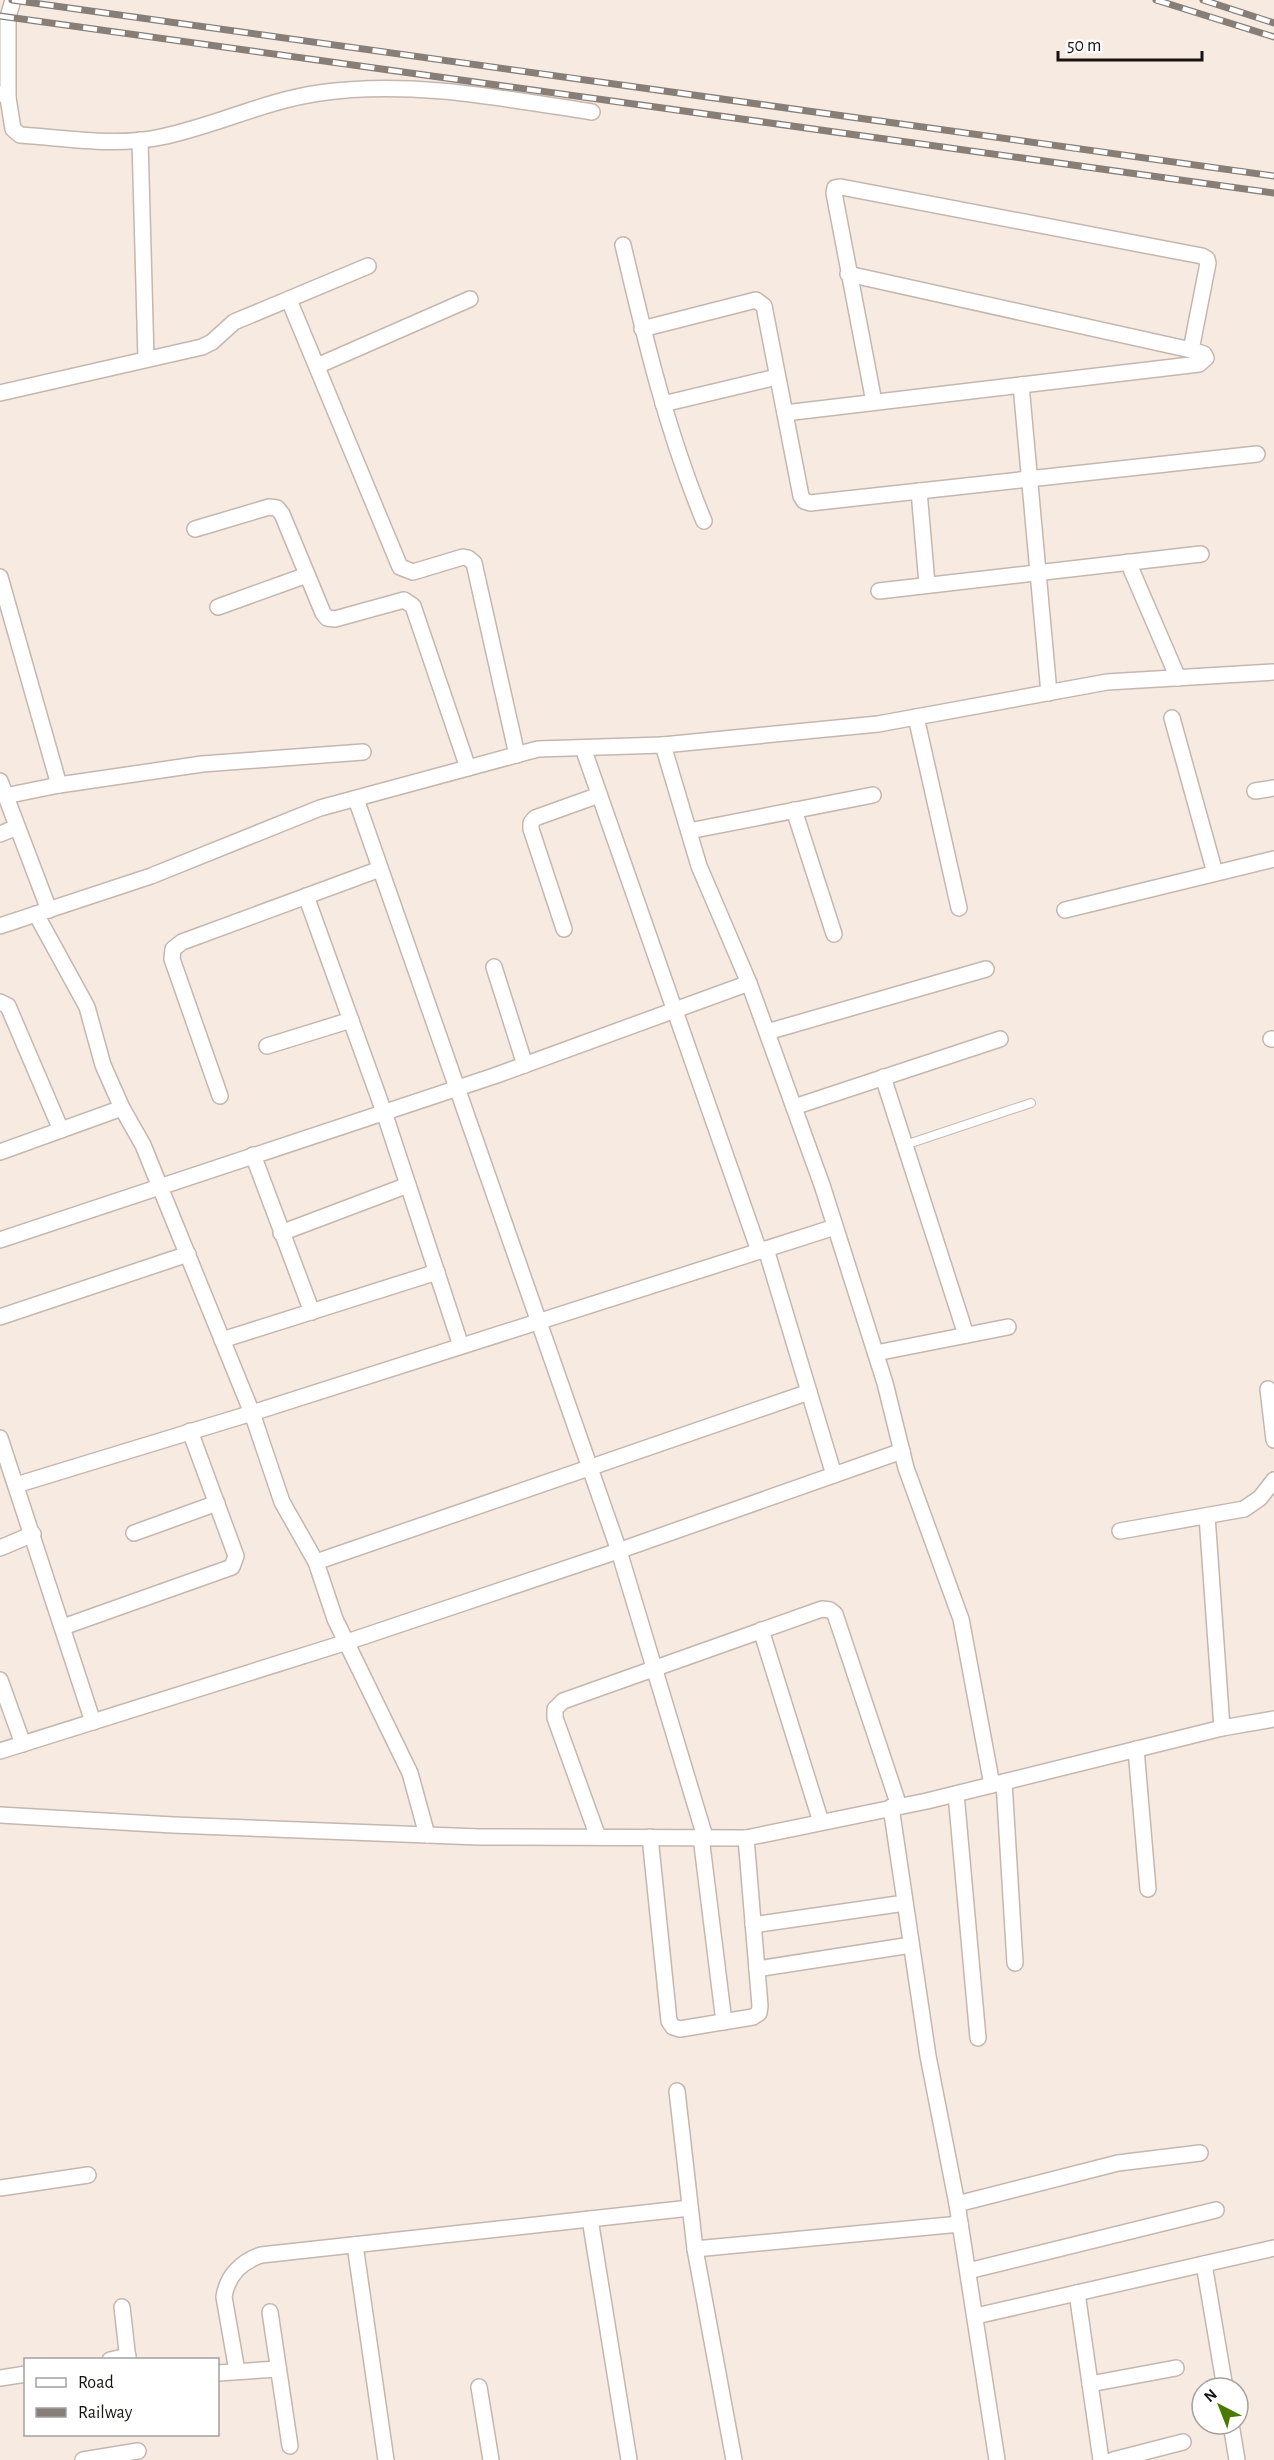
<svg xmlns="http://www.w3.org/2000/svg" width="1274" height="2460" font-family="'Alegreya Sans',sans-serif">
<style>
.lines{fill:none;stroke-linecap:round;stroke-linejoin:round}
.lane-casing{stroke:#c4b7af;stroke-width:10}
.street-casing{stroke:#c4b7af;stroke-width:18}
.lane{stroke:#fff;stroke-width:8}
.street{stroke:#fff;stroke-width:15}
.rail-casing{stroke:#877e78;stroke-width:7}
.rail{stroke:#fff;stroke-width:4.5;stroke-dasharray:14;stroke-linecap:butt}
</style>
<rect width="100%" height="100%" fill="#f7eae1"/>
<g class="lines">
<defs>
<polyline id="lane" points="905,1145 1031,1103"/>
<g id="street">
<path d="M0,94L6,95L8,98L13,129L20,135C66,138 116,147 161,137C215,126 264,101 319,93C411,80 501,98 592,112"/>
<polyline points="8,98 8,17 13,0"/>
<polyline points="140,140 146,359"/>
<path d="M623,245C645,339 667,432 704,521"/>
<polyline points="289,300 400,567 413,572 463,557 468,558 474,563 517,755"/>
<polyline points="642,329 756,300 764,306 801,496 804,501 810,503 1257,454"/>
<polyline points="317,366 470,299"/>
<polyline points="1021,385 1049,693"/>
<polyline points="0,393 202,347 212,342 234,322 368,266"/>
<polyline points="874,402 834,193 835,188 841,187 1202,256 1207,259 1208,263 1191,350"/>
<polyline points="663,404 777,377"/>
<polyline points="785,413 1199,364 1206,358 1204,354 1191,350 848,274"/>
<polyline points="919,491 927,584"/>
<polyline points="195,529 269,507 277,508 282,514 323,613 327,618 335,619 404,600 413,606 468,768"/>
<polyline points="1128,562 1178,678"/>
<polyline points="0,577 59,785"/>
<polyline points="879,591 1201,554"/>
<polyline points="218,607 307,575"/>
<polyline points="916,717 959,908"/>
<polyline points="1172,718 1215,873"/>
<polyline points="583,748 759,1251"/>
<polyline points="0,781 49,910"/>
<polyline points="1255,791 1274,788"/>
<polyline points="5,796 59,785 202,764 363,752"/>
<polyline points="356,799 619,1551 705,1837"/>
<polyline points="794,810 834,934"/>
<polyline points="689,831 873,795"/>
<polyline points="0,834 17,827"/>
<polyline points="306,896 384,1112 461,1346"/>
<polyline points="1065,910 1274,859"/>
<polyline points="36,914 87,1007 103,1065 122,1108 143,1145 160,1187 252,1413 282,1502 316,1562 335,1619 410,1773 427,1835"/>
<polyline points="0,926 151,876 320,808 538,749 663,745"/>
<polyline points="564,929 531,829 531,823 535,818 599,795"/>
<polyline points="494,967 525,1065"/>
<polyline points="749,983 699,866 663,745 878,724 1107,682 1274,672"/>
<polyline points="0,1002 8,1006 61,1130"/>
<polyline points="767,1032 986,969"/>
<polyline points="1271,1039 1274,1039"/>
<polyline points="267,1046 351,1020"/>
<polyline points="883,1077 966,1335"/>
<polyline points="220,1096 172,959 173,949 182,942 380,869"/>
<polyline points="794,1107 1000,1039"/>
<polyline points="0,1152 122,1108"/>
<polyline points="253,1155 312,1312"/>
<polyline points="281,1233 408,1185"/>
<polyline points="0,1240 494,1076 749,983 822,1185 885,1383 906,1468 961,1619 992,1785"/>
<polyline points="766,1249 834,1475"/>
<polyline points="0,1317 188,1254"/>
<polyline points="222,1340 437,1272"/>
<polyline points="876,1353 1008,1327"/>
<polyline points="1268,1389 1274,1440"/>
<polyline points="0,1438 93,1722"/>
<polyline points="16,1485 252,1413 835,1227"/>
<polyline points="1207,1516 1222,1728"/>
<polyline points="1120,1531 1244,1509 1260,1498 1274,1480"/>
<polyline points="134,1533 217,1503"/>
<polyline points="0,1548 33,1534"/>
<polyline points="316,1562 809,1392"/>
<polyline points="63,1627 232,1567 236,1556 190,1431"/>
<polyline points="761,1630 821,1822"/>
<polyline points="0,1680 23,1744"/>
<polyline points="1136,1749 1148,1889"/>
<polyline points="0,1751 347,1642 618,1551 902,1451"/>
<polyline points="1004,1782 1015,1963"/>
<polyline points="956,1794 978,2038"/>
<polyline points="891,1807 928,2056 957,2204 997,2460"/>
<polyline points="0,1815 173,1825 479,1837 746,1838 927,1801 1222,1728 1274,1719"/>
<polyline points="598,1837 555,1718 555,1709 563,1701 822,1609 830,1610 835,1614 899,1806"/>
<polyline points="650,1837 669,2021 673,2027 680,2029 753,2017 759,2013 760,2006 746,1838"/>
<polyline points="701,1837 724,2022"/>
<polyline points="753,1925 905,1903"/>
<polyline points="757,1969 911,1945"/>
<polyline points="677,2091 695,2249 734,2460"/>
<polyline points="0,2188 88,2175"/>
<polyline points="957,2204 1118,2163 1200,2153"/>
<polyline points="590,2219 629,2460"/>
<polyline points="355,2245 386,2460"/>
<polyline points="695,2249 960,2224"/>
<polyline points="1204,2264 1225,2388"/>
<polyline points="968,2271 1216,2210"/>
<polyline points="1077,2293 1101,2460"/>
<polyline points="122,2307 128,2360"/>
<polyline points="270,2312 290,2446"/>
<polyline points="976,2316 1274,2248"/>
<polyline points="110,2360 128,2356"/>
<path d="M237,2371L224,2297C227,2276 241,2262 261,2255L690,2208"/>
<polyline points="218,2373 278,2369"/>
<polyline points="0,2378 26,2374"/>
<polyline points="1090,2384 1176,2368"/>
<polyline points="479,2387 491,2460"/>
<polyline points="1231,2424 1237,2460"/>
<polyline points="83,2460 138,2451"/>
<polyline points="1113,2460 1183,2442"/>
</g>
</defs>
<use href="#lane" class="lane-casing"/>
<use href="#street" class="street-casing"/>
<use href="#lane" class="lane"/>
<use href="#street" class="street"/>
<defs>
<g id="rail">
<polyline points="12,0 1274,176"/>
<polyline points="1156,0 1274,37"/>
<polyline points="1203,0 1274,23"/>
<polyline points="0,16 1274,193"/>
</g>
</defs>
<use href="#rail" class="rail-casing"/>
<use href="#rail" class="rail"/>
</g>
<rect x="24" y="2358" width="195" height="78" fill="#ffffff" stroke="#a3a19f" stroke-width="1.5"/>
<rect x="36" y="2378" width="30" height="9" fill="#ffffff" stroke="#a3a19f" stroke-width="1.5"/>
<text x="78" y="2388" font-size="18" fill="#181310">Road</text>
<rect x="36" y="2408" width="30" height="9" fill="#877e78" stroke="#a3a19f" stroke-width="1.5"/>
<text x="78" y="2418" font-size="18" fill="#181310">Railway</text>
<g transform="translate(1220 2406) rotate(318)"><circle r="28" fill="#ffffff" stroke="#a3a19f" stroke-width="1.5"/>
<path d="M0-4.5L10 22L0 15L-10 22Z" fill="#4b7a00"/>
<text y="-9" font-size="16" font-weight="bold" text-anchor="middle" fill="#181310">N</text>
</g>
<path d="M1058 51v9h144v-9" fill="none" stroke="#181310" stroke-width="3"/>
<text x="1067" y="51" font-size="18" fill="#181310" stroke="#ffffff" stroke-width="4.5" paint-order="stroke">50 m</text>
</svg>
